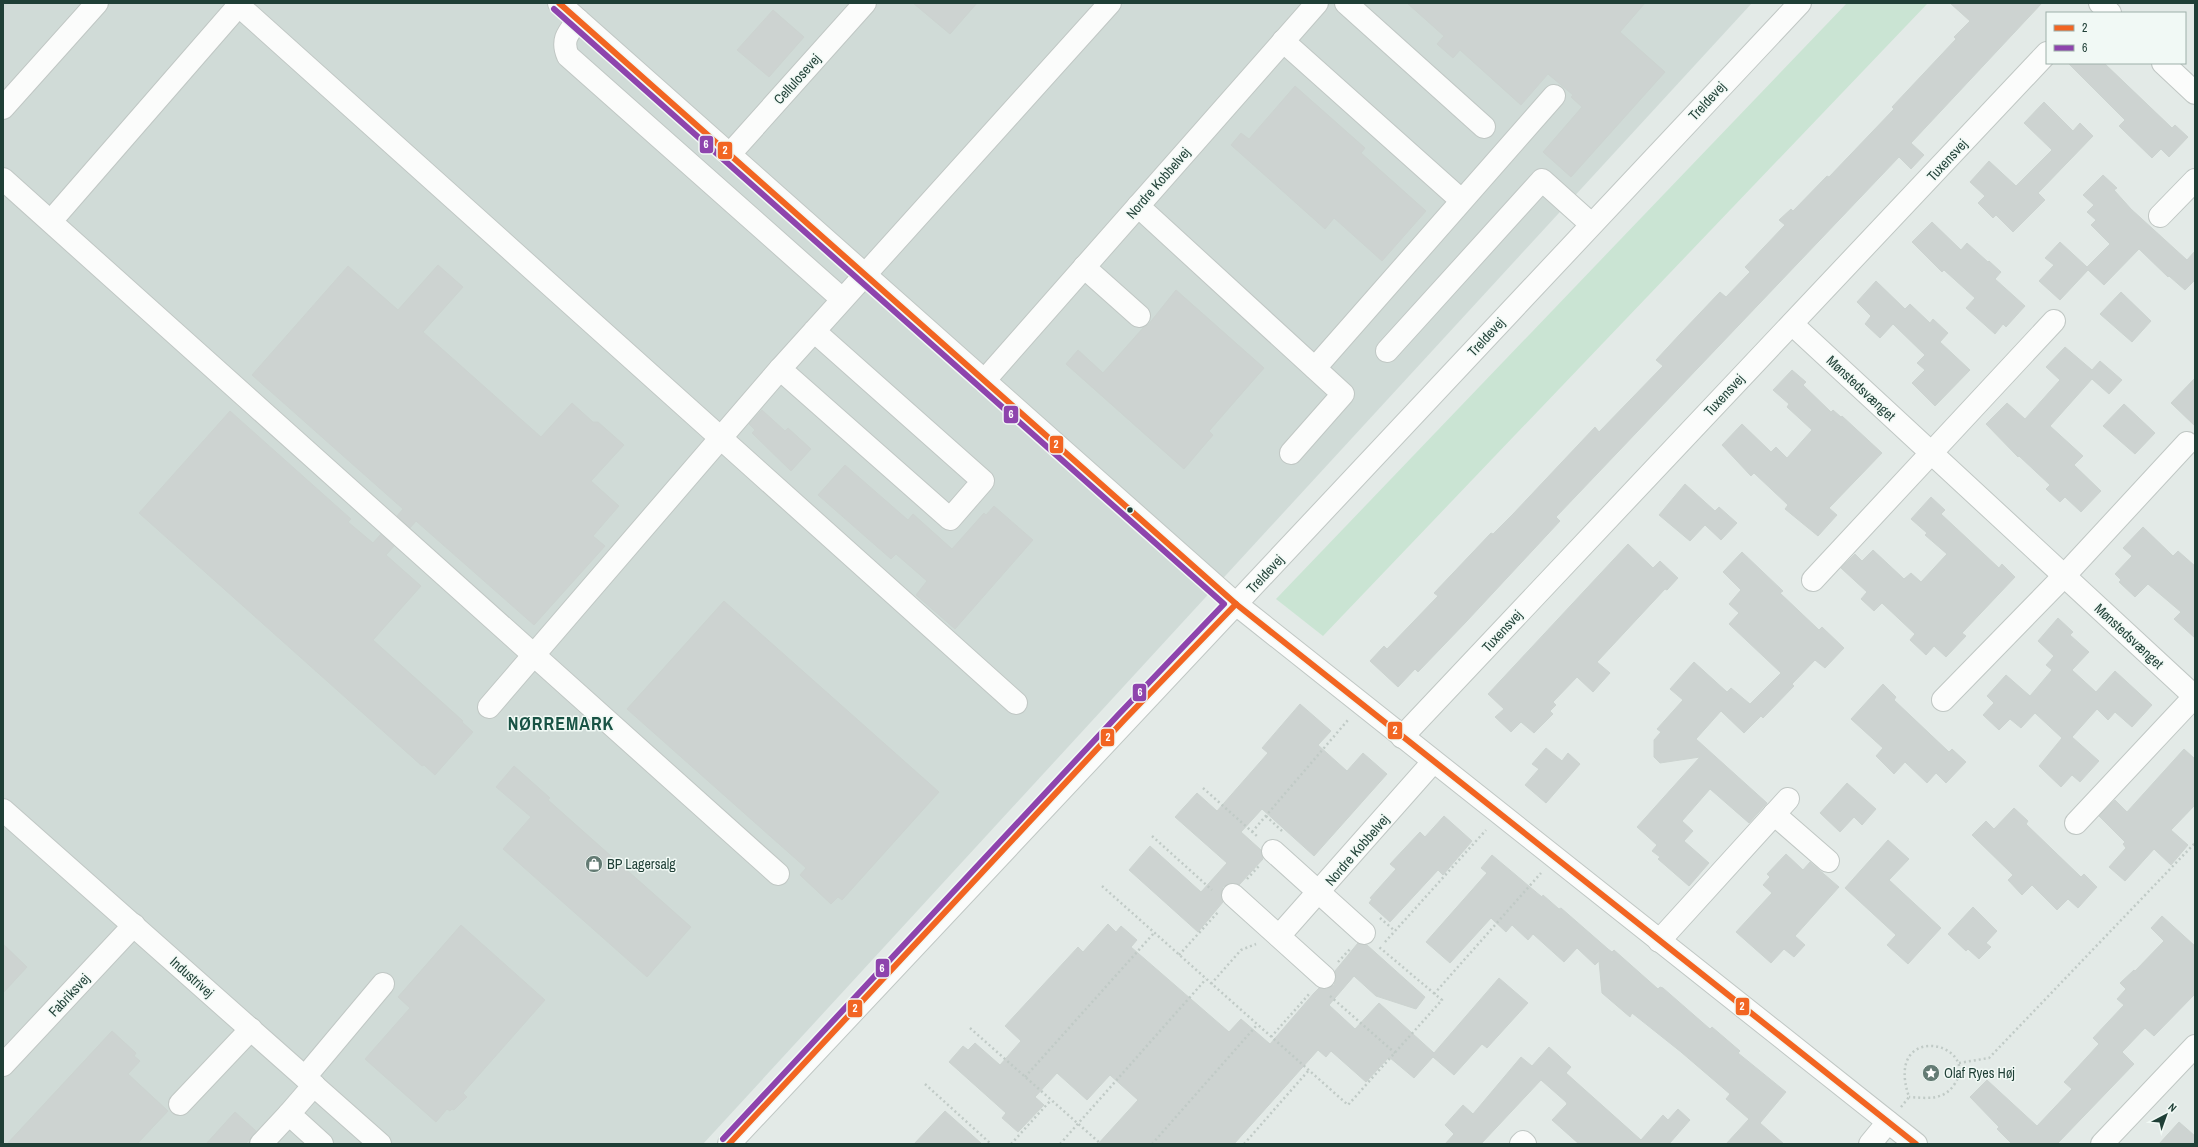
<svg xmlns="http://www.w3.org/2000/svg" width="2198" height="1147" font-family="'Archivo Narrow',sans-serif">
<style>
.built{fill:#d0dbd7}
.green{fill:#cae4d3}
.building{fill:#cdd3d1;stroke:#ccd3d0}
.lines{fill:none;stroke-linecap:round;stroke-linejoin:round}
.minor-casing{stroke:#c0c7c4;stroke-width:24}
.path{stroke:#c0cac6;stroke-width:2.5;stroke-dasharray:2 3;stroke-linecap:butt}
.minor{stroke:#fbfcfb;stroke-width:22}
.bus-1-casing{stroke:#f1f9f5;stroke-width:9}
.bus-2-casing{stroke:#f1f9f5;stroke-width:9}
.bus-1{stroke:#f26522;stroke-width:6}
.bus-2{stroke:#8e44ad;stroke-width:6}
.bus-dot{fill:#1f3f36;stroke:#f1f9f5;stroke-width:1.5}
.labels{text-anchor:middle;stroke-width:3;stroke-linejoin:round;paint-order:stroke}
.street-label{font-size:14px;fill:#1f3f36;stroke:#f1f9f5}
.poi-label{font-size:14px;fill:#1f3f36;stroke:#f1f9f5;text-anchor:start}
.district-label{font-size:18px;font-weight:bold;letter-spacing:1px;fill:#195345;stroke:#f1f9f5}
.line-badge{stroke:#f1f9f5;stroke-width:1.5}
.badge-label{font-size:11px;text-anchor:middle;font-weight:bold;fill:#fff}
</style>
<rect width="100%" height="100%" fill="#e3eae7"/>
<polygon class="built" points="3,3 1752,3 703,1144 3,1144"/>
<polygon class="green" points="1847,3 1928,3 1323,636 1276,599"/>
<g class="building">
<polygon points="913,3 977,3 950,34"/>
<polygon points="1407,3 1645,3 1620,32 1665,72 1571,177 1543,152 1582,107 1571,97 1573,95 1548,74 1521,105 1460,50 1453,58 1437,44 1444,36"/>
<polygon points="1950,3 2042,3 1911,143 1924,155 1911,169 1899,157 1556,517 1560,521 1466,622 1418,672 1415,669 1398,687 1370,661 1384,646 1387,649 1438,596 1434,593 1491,533 1493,534 1513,514 1595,427 1599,432 1663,366 1656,360 1681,333 1720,292 1726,297 1750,272 1745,267 1785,225 1779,220 1791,209 1793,211 1827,176 1829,177 1894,109 1892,107 1956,39 1954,37 1970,21"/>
<polygon points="773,10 804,37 769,77 737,50"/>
<polygon points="2068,63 2104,63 2172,128 2175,125 2188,137 2169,157 2161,149 2152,158 2119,126 2125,120"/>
<polygon points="1295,86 1365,148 1361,153 1426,211 1382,261 1334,218 1325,229 1231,145 1241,133 1249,139"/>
<polygon points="2044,102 2073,131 2080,123 2093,136 2038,193 2045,200 2013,232 1996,215 1993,218 1978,203 1985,196 1970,182 1989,161 2016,186 2052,150 2024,123"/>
<polygon points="2103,175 2117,188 2114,190 2131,209 2187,260 2195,251 2195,280 2185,290 2169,276 2168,277 2139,249 2104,285 2088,270 2060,300 2039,281 2054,265 2045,258 2060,242 2087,267 2110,244 2091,225 2096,220 2087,212 2094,205 2083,195"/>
<polygon points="1932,222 1961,250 1967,243 1988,262 1989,261 2001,272 1995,279 2025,306 2006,327 2003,324 1995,334 1966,308 1975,298 1944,270 1942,272 1912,242"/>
<polygon points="438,265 463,287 423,332 541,437 572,403 593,422 598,422 624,445 591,481 619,506 593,536 605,546 534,625 416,521 410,528 397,516 403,509 252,375 348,266 398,310"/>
<polygon points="1876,281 1905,309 1910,304 1930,323 1933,319 1948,333 1940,342 1970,370 1935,406 1912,383 1925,370 1917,363 1925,355 1893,324 1880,338 1865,324 1871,316 1857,302"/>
<polygon points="1176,290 1264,368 1209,431 1213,435 1184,469 1066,364 1078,350 1103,373 1143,328 1148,325"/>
<polygon points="2121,292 2151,321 2132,342 2100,314"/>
<polygon points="2065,347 2092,370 2100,361 2122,380 2109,394 2092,379 2050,426 2083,456 2074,465 2101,491 2081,512 2065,497 2060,502 2046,489 2050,485 2019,456 2018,457 1986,424 2007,403 2025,419 2060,380 2046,367"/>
<polygon points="1792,370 1806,382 1803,385 1831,412 1833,410 1841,417 1842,416 1882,453 1829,508 1837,515 1818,536 1785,509 1788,505 1754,473 1751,476 1722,445 1742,424 1771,452 1776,447 1787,458 1812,430 1787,407 1789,404 1773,390"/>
<polygon points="2195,378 2195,426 2171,403"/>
<polygon points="2124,404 2155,433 2135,454 2103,426"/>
<polygon points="762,410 785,431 788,428 811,449 791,471 752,433 755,430 749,424"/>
<polygon points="230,411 351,519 348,522 373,543 381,534 394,546 386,555 421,586 373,640 463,721 462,722 473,732 435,775 424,765 422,766 139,513"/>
<polygon points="845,465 908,520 913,514 952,549 984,513 986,515 994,506 1033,540 955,629 916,595 927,581 896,554 891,559 818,495"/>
<polygon points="1685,484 1715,511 1719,507 1737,523 1721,540 1705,525 1690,541 1659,515"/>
<polygon points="1931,497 1945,510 1941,514 1999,568 2002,564 2015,577 1962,633 1966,636 1946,657 1934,646 1926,655 1910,640 1915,634 1882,603 1874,611 1861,599 1867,592 1841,568 1855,554 1862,561 1873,550 1904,579 1911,573 1921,582 1947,554 1925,535 1927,533 1911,519"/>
<polygon points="2143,527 2173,556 2178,551 2195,566 2195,638 2174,619 2181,612 2148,584 2135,597 2119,582 2121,580 2115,574 2132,556 2123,548"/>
<polygon points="1628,544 1653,568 1660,561 1678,578 1667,590 1665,589 1597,662 1610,673 1593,692 1577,677 1553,702 1556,705 1550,711 1553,714 1534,733 1521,722 1511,732 1495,717 1504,709 1488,694"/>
<polygon points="1742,552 1783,591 1780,593 1819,630 1822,627 1844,648 1825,668 1815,660 1792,684 1794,686 1763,718 1761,716 1744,733 1721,711 1696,739 1767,803 1749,823 1710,789 1682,821 1693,831 1684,841 1709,863 1689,886 1658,859 1660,857 1652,851 1657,845 1637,827 1700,757 1660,763 1654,757 1654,740 1661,732 1657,729 1683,700 1670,689 1694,662 1727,692 1731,688 1750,704 1781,673 1729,624 1739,613 1729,604 1741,590 1723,572"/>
<polygon points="724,601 939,792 842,900 838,897 831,904 800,875 806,868 627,709"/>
<polygon points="2058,618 2073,632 2070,635 2089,652 2072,670 2096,692 2115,671 2152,705 2132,727 2115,712 2108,720 2097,709 2072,737 2099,761 2080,782 2072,775 2061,787 2039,766 2062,738 2035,713 2021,728 2010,719 1999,730 1983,715 1994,703 1987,696 2006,675 2030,696 2052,670 2046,665 2054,656 2038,641"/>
<polygon points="1883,684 1896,697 1894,700 1949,752 1952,749 1966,762 1946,783 1936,773 1927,783 1905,762 1894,774 1876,756 1883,748 1851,719"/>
<polygon points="1300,704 1331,731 1318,745 1347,771 1363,753 1387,774 1314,856 1262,809 1241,832 1261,850 1263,859 1239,885 1230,883 1223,887 1221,893 1223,902 1198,932 1129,870 1150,846 1201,892 1227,863 1175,817 1197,793 1217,811 1268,753 1262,748"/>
<polygon points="1546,748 1562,761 1568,753 1580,764 1546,803 1525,785 1539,769 1532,764"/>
<polygon points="2184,749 2195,759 2195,805 2171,830 2188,845 2171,865 2154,849 2125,881 2109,867 2126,848 2123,844 2125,842 2099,816 2115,800 2127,812"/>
<polygon points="514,766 550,798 548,800 691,927 647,977 503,849 531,817 496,787"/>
<polygon points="1847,783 1876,809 1862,825 1854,817 1840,832 1820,813"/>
<polygon points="2014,808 2028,821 2026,824 2054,851 2081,877 2084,874 2097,887 2078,908 2068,899 2057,910 2032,885 2022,895 2008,880 2013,875 1972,835 1986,821 1994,829"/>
<polygon points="1444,816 1472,841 1443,875 1438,870 1390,922 1369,903 1372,899 1370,898 1396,869 1390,864 1420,832 1425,837"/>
<polygon points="1888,840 1909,859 1889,880 1941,928 1908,964 1887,945 1896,935 1845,888"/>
<polygon points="1786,854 1803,870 1810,862 1839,887 1795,936 1805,945 1794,957 1784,949 1771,963 1736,932 1772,893 1763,885 1770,877 1767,874"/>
<polygon points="1492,855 1542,897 1543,895 1559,909 1561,908 1608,949 1612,952 1614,950 1658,989 1660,987 1663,988 1710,1029 1712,1027 1740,1051 1738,1053 1786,1092 1760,1123 1784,1144 1726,1144 1749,1119 1726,1099 1730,1094 1681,1052 1632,1013 1630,1017 1602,993 1599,961 1595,965 1577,948 1564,962 1533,934 1528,940 1512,925 1506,932 1491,918 1450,963 1426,942 1487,873 1481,868"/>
<polygon points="1973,907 1997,931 1986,943 1991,947 1979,959 1968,949 1966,951 1948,934"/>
<polygon points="2162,916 2195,946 2195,994 2154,1036 2145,1028 2122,1052 2134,1064 2057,1144 2012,1144 1997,1129 1999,1127 1970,1097 1987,1080 2037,1126 2072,1089 2064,1082 2099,1044 2093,1038 2124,1005 2117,999 2126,989 2120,983 2134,970 2135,971 2164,941 2151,928"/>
<polygon points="1108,924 1116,932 1121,926 1137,940 1131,947 1229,1032 1241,1019 1270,1044 1314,993 1319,988 1327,989 1334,985 1336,979 1335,971 1358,943 1367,945 1425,997 1416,1009 1376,996 1354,976 1329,1005 1355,1029 1379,1003 1434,1053 1499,978 1528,1003 1487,1048 1482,1044 1454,1075 1433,1057 1414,1078 1389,1057 1366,1082 1331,1051 1326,1057 1318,1050 1234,1144 1098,1144 1138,1100 1110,1075 1087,1100 1057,1073 1035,1097 1044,1105 1018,1132 1002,1118 1006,1113 949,1062 963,1046 968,1050 975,1043 1000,1065 1021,1041 1005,1026 1078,947 1083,952"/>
<polygon points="461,925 545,1000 463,1093 467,1097 454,1110 452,1109 450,1111 447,1109 436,1122 365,1059 410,1008 398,997"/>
<polygon points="3,944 27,967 3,993"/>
<polygon points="112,1031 136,1053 134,1056 140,1061 128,1074 168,1111 137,1144 7,1144"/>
<polygon points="1549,1047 1571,1067 1566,1073 1641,1140 1663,1115 1668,1120 1678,1109 1690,1120 1669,1144 1579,1144 1552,1120 1567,1104 1566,1102 1541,1080 1481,1144 1445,1144 1454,1134 1445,1125 1463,1105 1473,1114 1521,1057 1532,1066"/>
<polygon points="945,1111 982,1144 914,1144"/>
<polygon points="235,1112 256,1131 250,1139 245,1144 206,1144"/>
<polygon points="2179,1122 2195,1136 2195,1144 2159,1144"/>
</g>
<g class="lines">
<defs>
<g id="minor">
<polyline points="236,3 1016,703"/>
<polyline points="559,3 1236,604 1916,1144"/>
<polyline points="1346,3 1484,127"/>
<polyline points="2100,3 2110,13"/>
<path d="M578,20C568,33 561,40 568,56L842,299"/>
<polyline points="1283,41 1461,200"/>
<polyline points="2163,63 2195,93"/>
<polyline points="3,108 97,3"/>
<polyline points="729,155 865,3"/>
<polyline points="3,179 778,874"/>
<polyline points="1138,206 1343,394 1291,453"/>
<polyline points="2160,216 2195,180"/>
<polyline points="51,221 239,5"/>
<polyline points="1084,267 1139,316"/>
<polyline points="1792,324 2194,696"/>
<polyline points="814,331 983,481 950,519 780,369 1110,3"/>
<polyline points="1387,351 1542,180 1591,224"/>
<polyline points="1315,368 1554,96"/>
<polyline points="984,381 1317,3"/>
<polyline points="1813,580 2054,321"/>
<polyline points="1943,700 2064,576 2187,443"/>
<polyline points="489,707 780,369"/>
<polyline points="1402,737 2047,53"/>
<polyline points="3,810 380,1144"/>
<polyline points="1774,814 1828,861"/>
<polyline points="2076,823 2195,696"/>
<polyline points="1273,851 1364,933"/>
<polyline points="1233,895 1324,977"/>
<polyline points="1279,936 1433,762"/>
<polyline points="1659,941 1788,799"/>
<polyline points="3,1065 134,925"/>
<polyline points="305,1077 383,984"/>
<polyline points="314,1085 289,1114 322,1144"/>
<polyline points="180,1104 251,1029"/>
<polyline points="261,1144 289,1114"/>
<polyline points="729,1144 1800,3"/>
<polyline points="1521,1144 1523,1142 1525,1144"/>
<polyline points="1870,1144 1888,1122"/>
<polyline points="2102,1144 2195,1046"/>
</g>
</defs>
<use href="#minor" class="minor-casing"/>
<g class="path">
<polyline points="1203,788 1258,837"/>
<polyline points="1266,816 1282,831"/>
<polyline points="1252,832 1348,720"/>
<polyline points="1152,836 1212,890"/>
<polyline points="1247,879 1259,866"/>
<polyline points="1102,886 1348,1105 1442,1000 1379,947"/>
<polyline points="1380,918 1395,931"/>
<polyline points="1385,942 1486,830"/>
<polyline points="1179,955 1219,911"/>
<polyline points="1338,962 1351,948"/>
<polyline points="1211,984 1241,950 1256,944"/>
<polyline points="1434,994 1541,873"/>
<polyline points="1330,996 1395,1053"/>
<polyline points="970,1028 1101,1144"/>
<polyline points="1271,1037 1310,993"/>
<polyline points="1959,1063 1989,1058 2195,843"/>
<polyline points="1025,1077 1154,933"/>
<polyline points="925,1084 991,1144"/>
<path d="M1901,1107L1909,1097C1883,1020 1983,1042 1954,1085C1943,1101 1926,1098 1909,1097"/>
<polyline points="1011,1144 1051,1100"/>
<polyline points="1060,1144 1206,979"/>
<polyline points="1152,1144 1257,1025"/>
<polyline points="1244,1144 1309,1070"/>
</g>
<use href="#minor" class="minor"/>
<defs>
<g id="bus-1">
<polyline points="559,3 1236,604 1916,1144"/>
<polyline points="729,1144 1125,719 1236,604"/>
</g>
<polyline id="bus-2" points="554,9 1224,604 1119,714 723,1139"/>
</defs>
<use href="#bus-1" class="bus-1-casing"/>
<use href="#bus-2" class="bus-2-casing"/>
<use href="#bus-1" class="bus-1"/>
<use href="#bus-2" class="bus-2"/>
</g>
<defs>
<symbol id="shop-disc" viewBox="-11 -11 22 22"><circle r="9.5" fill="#647b74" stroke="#f1f9f5"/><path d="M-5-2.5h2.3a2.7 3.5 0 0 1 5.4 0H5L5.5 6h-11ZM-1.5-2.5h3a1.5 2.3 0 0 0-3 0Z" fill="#fff"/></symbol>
<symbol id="sight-disc" viewBox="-11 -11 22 22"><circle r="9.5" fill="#647b74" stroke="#f1f9f5"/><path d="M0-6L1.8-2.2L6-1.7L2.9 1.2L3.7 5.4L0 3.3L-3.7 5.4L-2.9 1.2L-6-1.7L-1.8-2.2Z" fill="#fff"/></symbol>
</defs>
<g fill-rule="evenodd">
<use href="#shop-disc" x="584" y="854" width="20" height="20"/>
<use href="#sight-disc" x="1921" y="1063" width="20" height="20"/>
</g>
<circle class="bus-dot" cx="1130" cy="510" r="3.5"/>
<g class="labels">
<g class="street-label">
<text transform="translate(797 79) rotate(-48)" y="5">Cellulosevej</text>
<text transform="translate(1707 101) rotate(-47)" y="5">Treldevej</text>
<text transform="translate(1947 160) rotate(-47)" y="5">Tuxensvej</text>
<text transform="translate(1158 183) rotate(-49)" y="5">Nordre Kobbelvej</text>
<text transform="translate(1486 337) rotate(-47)" y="5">Treldevej</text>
<text transform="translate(1861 388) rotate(43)" y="5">Mønstedsvænget</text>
<text transform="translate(1724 395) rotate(-47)" y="5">Tuxensvej</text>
<text transform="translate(1265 574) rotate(-47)" y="5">Treldevej</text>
<text transform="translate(1502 631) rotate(-47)" y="5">Tuxensvej</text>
<text transform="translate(2129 636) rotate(43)" y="5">Mønstedsvænget</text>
<text transform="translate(1357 850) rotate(-49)" y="5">Nordre Kobbelvej</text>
<text transform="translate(192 977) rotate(42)" y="5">Industrivej</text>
<text transform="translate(69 995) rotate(-47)" y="5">Fabriksvej</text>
</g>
<g class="poi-label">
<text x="607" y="869">BP Lagersalg</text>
<text x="1944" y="1078">Olaf Ryes Høj</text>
</g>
<g class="district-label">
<text x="561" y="730">NØRREMARK</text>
</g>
</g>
<g class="line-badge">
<rect x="699" y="135" width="15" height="19" rx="4" fill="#8e44ad"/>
<rect x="717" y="141" width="16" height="19" rx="4" fill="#f26522"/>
<rect x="1003" y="405" width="16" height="19" rx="4" fill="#8e44ad"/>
<rect x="1049" y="435" width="15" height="19" rx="4" fill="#f26522"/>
<rect x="1132" y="683" width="15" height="19" rx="4" fill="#8e44ad"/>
<rect x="1387" y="721" width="16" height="19" rx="4" fill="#f26522"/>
<rect x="1100" y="728" width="15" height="19" rx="4" fill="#f26522"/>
<rect x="875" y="958" width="15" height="20" rx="4" fill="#8e44ad"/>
<rect x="1735" y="997" width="15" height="19" rx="4" fill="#f26522"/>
<rect x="847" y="999" width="16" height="19" rx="4" fill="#f26522"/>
</g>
<g class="badge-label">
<text x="706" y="148">6</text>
<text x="725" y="154">2</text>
<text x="1011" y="418">6</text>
<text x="1056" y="448">2</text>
<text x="1140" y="696">6</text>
<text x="1395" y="734">2</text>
<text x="1108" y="741">2</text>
<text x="882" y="972">6</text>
<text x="1742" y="1010">2</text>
<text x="855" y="1012">2</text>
</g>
<rect width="2198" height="1147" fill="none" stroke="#1f3f36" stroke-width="8"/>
<rect x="2046" y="12" width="140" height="52" fill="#f1f9f5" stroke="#9dafa9"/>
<rect x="2054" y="25" width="20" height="6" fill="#f26522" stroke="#9dafa9"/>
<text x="2082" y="32" font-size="12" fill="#1f3f36">2</text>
<rect x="2054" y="45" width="20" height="6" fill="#8e44ad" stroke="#9dafa9"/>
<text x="2082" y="52" font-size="12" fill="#1f3f36">6</text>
<g transform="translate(2166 1115) rotate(41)" stroke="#f1f9f5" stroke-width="3" paint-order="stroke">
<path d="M0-3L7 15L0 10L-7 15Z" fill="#1f3f36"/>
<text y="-6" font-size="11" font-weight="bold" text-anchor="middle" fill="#1f3f36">N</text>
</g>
</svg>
